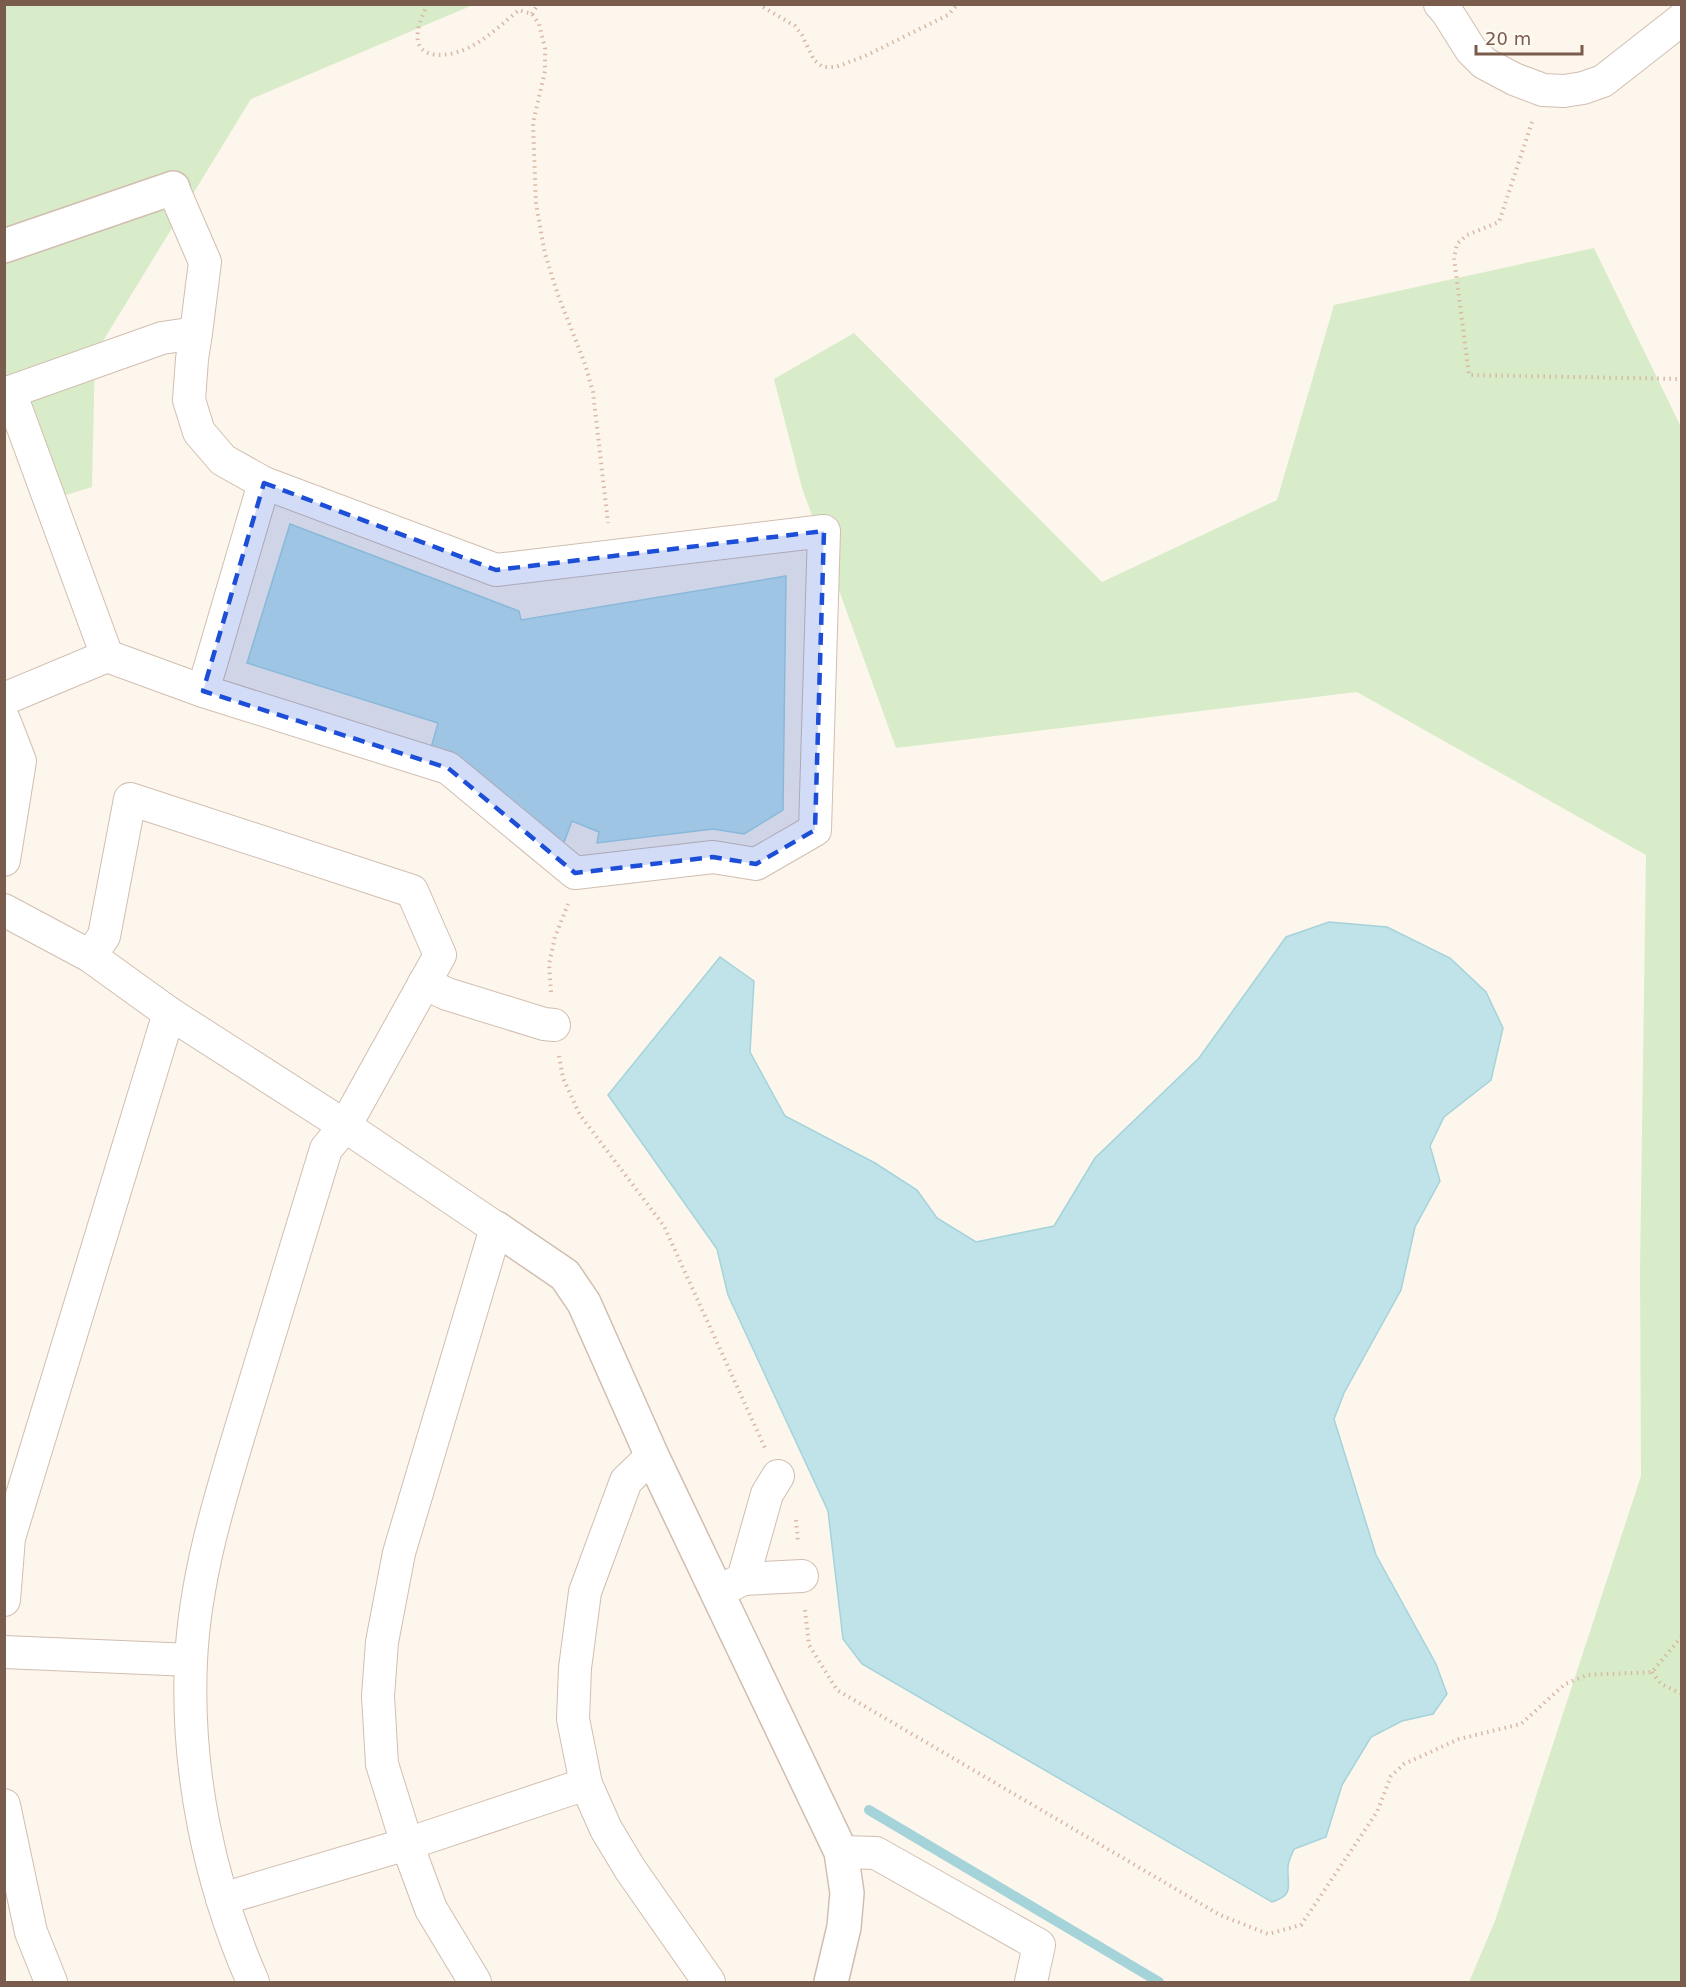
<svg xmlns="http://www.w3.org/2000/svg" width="1686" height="1987" font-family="'DejaVu Sans',sans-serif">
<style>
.green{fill:#d8ecc9}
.water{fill:#bfe3e8;stroke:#a5d3da;stroke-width:1.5}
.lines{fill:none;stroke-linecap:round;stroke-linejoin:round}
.stream{stroke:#a5d3da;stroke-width:10}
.minor-casing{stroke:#d1beb0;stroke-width:34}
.tertiary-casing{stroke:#d1beb0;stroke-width:36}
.path{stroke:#d9b8a5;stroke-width:4;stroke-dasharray:1.5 4.5;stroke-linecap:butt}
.minor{stroke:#fff;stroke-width:32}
.tertiary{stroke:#fff;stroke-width:33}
.marked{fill:#1d4ed8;fill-opacity:0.2;stroke:#1d4ed8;stroke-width:4.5;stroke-dasharray:12 8;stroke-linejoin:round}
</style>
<rect width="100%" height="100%" fill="#fdf6ec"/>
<g class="green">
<polygon points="4,5 473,5 251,99 95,354 92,487 43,502 5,406"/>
<polygon points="1594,248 1681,427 1681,1982 1469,1982 1495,1921 1641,1476 1640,1270 1646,855 1357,692 896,748 802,488 774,379 854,333 1102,582 1277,500 1334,305"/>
</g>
<g class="water">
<polygon points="290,524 519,611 521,620 786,576 783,810 744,834 713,829 597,843 599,832 572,821 563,845 431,748 438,723 247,663"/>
<path d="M1329,922L1387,927L1450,958L1486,992L1503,1028L1491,1080L1444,1117L1430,1146L1440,1181L1415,1227L1401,1290L1344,1393L1334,1419L1376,1555L1436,1664L1447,1694L1433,1714L1402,1721L1371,1737L1342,1785L1326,1837L1294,1849C1292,1854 1288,1861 1288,1867C1287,1887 1295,1894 1272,1902L862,1664L843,1639L828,1511L728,1295L717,1249L608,1095L720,957L754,981L750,1052L785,1116L875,1163L917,1190L937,1218L976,1242L1054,1226L1095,1158L1199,1058L1286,937Z"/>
</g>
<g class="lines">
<polyline class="stream" points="869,1810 1159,1982"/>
<defs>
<g id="minor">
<polyline points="1440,4 1447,12 1471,50 1484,63 1514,79 1543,90 1564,91 1583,88 1603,81 1682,19"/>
<polyline points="173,188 205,262 196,333"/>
<polyline points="10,392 107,656"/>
<polyline points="4,394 162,338 196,333 192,359 189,400 199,432 223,460 264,483 496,570 824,531 815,830 756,864 713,857 575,873 448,768 203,691 107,656 4,699"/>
<polyline points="203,691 264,483"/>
<polyline points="4,720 20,761 4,860"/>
<polyline points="4,910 90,956 169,1013 345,1126 496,1228 399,1553 382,1642 378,1696 382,1764 407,1844 431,1909 475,1982"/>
<path d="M90,956L104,936L130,799L412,891L440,955L345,1126L326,1149C300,1235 274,1320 248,1405C223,1488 195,1573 191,1661C186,1770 209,1882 253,1982"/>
<polyline points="424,983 447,994 544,1024 554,1025"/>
<polyline points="652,1456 626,1481 585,1592 575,1668 573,1719 586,1784 606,1829 630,1869 709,1982"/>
<polyline points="743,1579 802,1576"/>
<polyline points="718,1592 743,1579 767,1494 778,1476"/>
<polyline points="4,1600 9,1538 169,1013"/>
<polyline points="4,1652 191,1660"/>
<polyline points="4,1805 31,1932 51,1982"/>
<polyline points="841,1852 876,1853 1039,1945 1031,1982"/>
<polyline points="222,1899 407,1844 586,1784"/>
</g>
<g id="tertiary">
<polyline points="4,246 173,188"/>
<polyline points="496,1228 565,1275 584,1303 652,1456 841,1852 847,1893 844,1927 831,1982"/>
</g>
</defs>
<use href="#minor" class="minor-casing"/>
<use href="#tertiary" class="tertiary-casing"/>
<g class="path">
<path d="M427,4C424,13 419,22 418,31C413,64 453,56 470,47C488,38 504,22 519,10L532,14L539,24L545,48V71L533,123L536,204L545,254L558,295L585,364L593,392L608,523"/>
<polyline points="758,4 795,26 802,35 814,60 823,67 836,67 865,56 948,15 958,4"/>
<polyline points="532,14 538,4"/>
<polyline points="1532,122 1499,222 1467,235 1457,244 1454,258 1469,375 1682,379"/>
<polyline points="551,992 549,964 555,937 568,904"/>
<polyline points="559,1056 563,1078 580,1115 664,1226 765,1448"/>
<polyline points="796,1520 798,1543"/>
<polyline points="805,1610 809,1645 837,1690 1220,1915 1268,1934 1301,1925 1377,1812 1391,1776 1404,1764 1459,1739 1521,1724 1565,1684 1587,1675 1652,1672 1682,1636"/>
<polyline points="1652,1672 1661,1684 1682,1694"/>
</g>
<use href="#minor" class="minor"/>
<use href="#tertiary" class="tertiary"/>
</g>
<path class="marked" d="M264,483L496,570L824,531L815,830L756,864L713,857L575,873L448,768L203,691Z"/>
<rect width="1686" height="1987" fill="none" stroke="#7a5c4d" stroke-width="12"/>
<path d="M1476 45v9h106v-9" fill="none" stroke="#7a5c4d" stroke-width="3"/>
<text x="1485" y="45" font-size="18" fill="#7a5c4d" stroke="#fffaf3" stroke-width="4.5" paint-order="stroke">20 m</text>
</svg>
